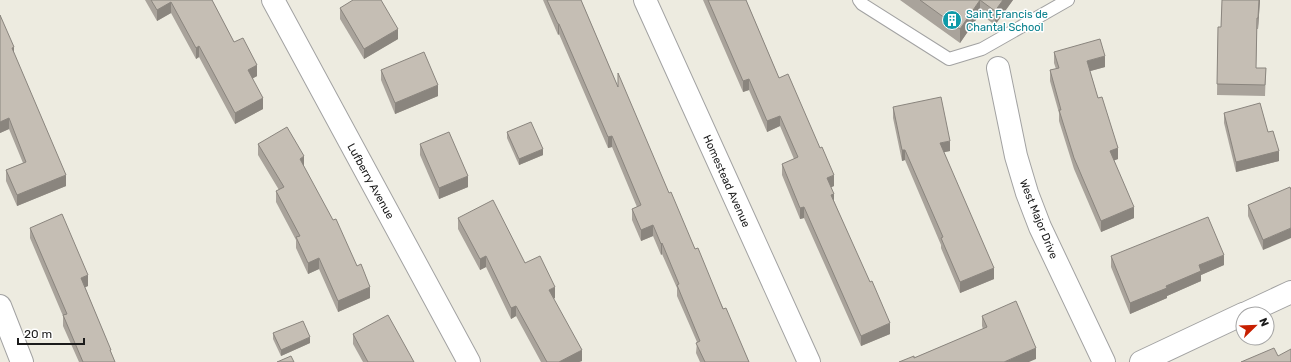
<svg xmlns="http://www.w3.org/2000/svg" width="1291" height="362" font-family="Rubik,sans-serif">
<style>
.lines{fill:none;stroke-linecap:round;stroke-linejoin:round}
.service-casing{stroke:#a2a2a2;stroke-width:14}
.minor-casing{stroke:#a2a2a2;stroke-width:24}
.service{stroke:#fff;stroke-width:12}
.minor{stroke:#fff;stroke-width:22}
.wall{fill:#a9a39b}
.shaded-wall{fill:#8a857e}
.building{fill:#c5beb4;stroke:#8a857e}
.labels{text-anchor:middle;stroke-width:3;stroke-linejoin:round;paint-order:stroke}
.culture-label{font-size:11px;fill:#0d838f;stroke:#fff;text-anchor:start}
.street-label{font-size:11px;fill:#1b1b1b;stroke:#fff}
</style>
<rect width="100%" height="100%" fill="#edebe0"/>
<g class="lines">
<defs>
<polyline id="service" points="859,0 862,4 949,59 982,49 1068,0"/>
<g id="minor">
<polyline points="273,0 469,362"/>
<polyline points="645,0 809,362"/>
<polyline points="998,68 1016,156 1027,193 1040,227 1104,362"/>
<polyline points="0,306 22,362"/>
<polyline points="1244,314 1291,292"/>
<polyline points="1141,362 1243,314"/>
</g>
</defs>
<use href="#service" class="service-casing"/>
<use href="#minor" class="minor-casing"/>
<use href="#service" class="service"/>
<use href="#minor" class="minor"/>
</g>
<g class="wall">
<polygon points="145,0 212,0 234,42 257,76 252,79 263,109 235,124 199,57 196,59 171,13 157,21"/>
<polygon points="543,0 581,0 618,87 749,362 700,362 696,353 697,342 677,296 677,288 662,254 661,255 653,236 641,241 632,220 632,209 637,207 612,147 608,148 559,34 558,35"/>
<polygon points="703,0 746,0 779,78 834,186 831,187 834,201 890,334 861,346 804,218 800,219 782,175 782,164 794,159 780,126 767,132 749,90 743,92"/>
<polygon points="900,0 1013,0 995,25 980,14 960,43"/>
<polygon points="1222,0 1260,0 1258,29 1257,29 1256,68 1266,68 1265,96 1217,95 1218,27 1221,27"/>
<polygon points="340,8 398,39 364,59 340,19"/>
<polygon points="0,15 14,54 66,186 17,206 6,181 6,170 23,163 9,129 0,133"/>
<polygon points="1054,52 1105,67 1090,71 1098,98 1118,159 1114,160 1134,218 1101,232 1074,169 1059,121 1059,113 1050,81 1050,70 1056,69 1054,63"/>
<polygon points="381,70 438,96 395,114 381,80"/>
<polygon points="893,107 950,151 944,152 994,279 960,293 941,248 941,245 905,160 902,161 893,118"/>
<polygon points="1224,113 1268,132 1279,161 1236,172 1224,123"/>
<polygon points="507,132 543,155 519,165 507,138"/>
<polygon points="258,144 304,167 370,298 338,312 319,269 308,274 296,248 296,240 276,202 276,191 279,190 258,155"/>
<polygon points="420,144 468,187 439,199 420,155"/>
<polygon points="1291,190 1263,250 1248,216 1248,205"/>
<polygon points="458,218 525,263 555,298 553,299 582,361 579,362 541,362 516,316 511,319 486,267 480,270 458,229"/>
<polygon points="30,228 88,286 85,287 115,362 79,362 63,326 63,316 30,238"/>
<polygon points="1111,256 1224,265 1201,275 1201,281 1167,296 1167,298 1130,314 1111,267"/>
<polygon points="982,316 1036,359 914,358 983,329 982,326"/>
<polygon points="273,333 310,343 281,356 273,339"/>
<polygon points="353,334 414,362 363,362 353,344"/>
</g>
<g class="shaded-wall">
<polygon points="980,0 980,14 960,43 960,29"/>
<polygon points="1003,0 1013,0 995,25 995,11"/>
<polygon points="1259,0 1260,0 1258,29 1258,18"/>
<polygon points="171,2 171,13 157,21 157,10"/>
<polygon points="558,24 559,24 559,34 558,35"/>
<polygon points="398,29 398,39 364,59 364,49"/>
<polygon points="199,46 199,57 196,59 196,48"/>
<polygon points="14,47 14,58 12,48"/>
<polygon points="1105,56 1105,67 1087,72 1087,61"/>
<polygon points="257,65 257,76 248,81 248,70"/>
<polygon points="749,79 749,90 743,92 743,81"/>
<polygon points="438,85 438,96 395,114 395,103"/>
<polygon points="263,98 263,109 235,124 235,113"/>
<polygon points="780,116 780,126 767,132 767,121"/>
<polygon points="9,118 9,129 0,133 0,122"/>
<polygon points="612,136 612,147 608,148 608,137"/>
<polygon points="950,141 950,151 940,153 940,143"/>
<polygon points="1118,148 1118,159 1110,162 1110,151"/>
<polygon points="543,149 543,155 519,165 519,159"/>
<polygon points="902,150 905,150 905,160 902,161"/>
<polygon points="1279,151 1279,161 1236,172 1236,162"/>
<polygon points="304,156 304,167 300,159"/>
<polygon points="66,175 66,186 17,206 17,195"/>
<polygon points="834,175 834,186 827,189 827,178"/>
<polygon points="468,176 468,187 439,199 439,188"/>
<polygon points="834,194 834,205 831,195"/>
<polygon points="804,207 804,218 800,219 800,208"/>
<polygon points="1134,207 1134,218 1101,232 1101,221"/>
<polygon points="653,225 653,236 641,241 641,230"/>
<polygon points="1291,228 1291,238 1263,250 1263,240"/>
<polygon points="662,243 662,254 661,255 661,244"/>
<polygon points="1224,255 1224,265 1201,275 1201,281 1167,296 1167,298 1130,314 1130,303 1166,286 1199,265"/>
<polygon points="486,256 486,267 480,270 480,259"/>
<polygon points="319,258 319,269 308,274 308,263"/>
<polygon points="994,268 994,279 960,293 960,282"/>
<polygon points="88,275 88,286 81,289 81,278"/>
<polygon points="370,287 370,298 338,312 338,301"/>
<polygon points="555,287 555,298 549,301 549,290"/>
<polygon points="516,306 516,316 511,319 511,308"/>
<polygon points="890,323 890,334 861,346 861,336"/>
<polygon points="310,337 310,343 281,356 281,350"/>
<polygon points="1036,348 1036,359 1029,362 1004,362"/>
<polygon points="582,350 582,361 579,362 559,362"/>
</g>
<g class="building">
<polygon points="151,0 212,0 234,42 243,38 257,65 248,70 263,98 235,113 199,46 196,48 171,2 157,10"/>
<polygon points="353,0 381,0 398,29 364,49 340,8"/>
<polygon points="547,0 581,0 618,87 618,73 669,193 671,192 695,249 698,248 723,309 726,308 749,362 705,362 696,343 700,341 677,285 679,284 662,243 661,244 653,225 641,230 632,209 641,205 612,136 608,137 559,24 558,24"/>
<polygon points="708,0 746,0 779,78 788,74 820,148 822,147 834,175 827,178 834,194 831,195 870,282 872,281 890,323 861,336 804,207 800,208 782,164 798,157 780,116 767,121 749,79 743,81"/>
<polygon points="920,0 1003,0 995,11 980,0 960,29"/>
<polygon points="1222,0 1259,0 1258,18 1257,18 1256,68 1266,68 1265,85 1217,84 1218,27 1221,27"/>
<polygon points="0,15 14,47 12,48 66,175 17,195 6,170 26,162 9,118 0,122"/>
<polygon points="1100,39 1105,56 1087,61 1098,98 1102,97 1118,148 1110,151 1134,207 1101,221 1074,158 1059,110 1061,110 1050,70 1059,68 1054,52"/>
<polygon points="424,52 438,85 395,103 381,70"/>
<polygon points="941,97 950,141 940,143 994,268 960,282 941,238 943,237 905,150 902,150 893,107"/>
<polygon points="1260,103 1268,132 1273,131 1279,151 1236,162 1224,113"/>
<polygon points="531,122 543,149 519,159 507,132"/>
<polygon points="287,127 304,156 300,159 333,220 336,219 357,266 361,264 370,287 338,301 319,258 308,263 296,237 300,236 276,191 284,187 258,144"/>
<polygon points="449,132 468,176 439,188 420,144"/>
<polygon points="1290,187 1291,190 1291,228 1263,240 1248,205"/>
<polygon points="493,200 525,263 540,256 555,287 549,290 582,350 559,362 547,362 516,306 511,308 486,256 480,259 458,218"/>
<polygon points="62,214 88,275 81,278 111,350 110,350 115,362 83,362 63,315 67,314 30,228"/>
<polygon points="1208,217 1224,255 1199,265 1201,271 1166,286 1167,288 1130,303 1111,256"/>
<polygon points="1016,301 1036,348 1004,362 899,362 914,356 914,358 987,327 982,316"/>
<polygon points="388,315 414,362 368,362 353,334"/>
<polygon points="303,321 310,337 281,350 273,333"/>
<polygon points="1274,348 1278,356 1291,349 1291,362 1241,362"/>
<polygon points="291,356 294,362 277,362"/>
</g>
<defs>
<symbol id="building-disc" viewBox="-11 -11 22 22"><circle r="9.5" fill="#0f9aa8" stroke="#fff"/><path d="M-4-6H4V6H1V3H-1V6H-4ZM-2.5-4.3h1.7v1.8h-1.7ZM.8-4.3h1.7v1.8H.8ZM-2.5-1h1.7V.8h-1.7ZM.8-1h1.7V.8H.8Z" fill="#fff"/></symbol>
</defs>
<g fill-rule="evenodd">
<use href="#building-disc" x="941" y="9" width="22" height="22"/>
</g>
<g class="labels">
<g class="culture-label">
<text x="966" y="18">Saint Francis de<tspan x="966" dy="13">Chantal School</tspan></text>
</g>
<g class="street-label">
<text transform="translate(371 181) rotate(61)" y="4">Lufberry Avenue</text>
<text transform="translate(727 181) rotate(66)" y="4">Homestead Avenue</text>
<text transform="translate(1039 219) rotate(68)" y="4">West Major Drive</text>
</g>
</g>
<g transform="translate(1255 326) rotate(67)"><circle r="19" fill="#ffffff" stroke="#a4a4a4"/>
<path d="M0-3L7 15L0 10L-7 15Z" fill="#c71f00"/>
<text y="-6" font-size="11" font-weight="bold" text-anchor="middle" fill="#1b1b1b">N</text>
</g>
<path d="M18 338v6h66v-6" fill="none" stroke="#1b1b1b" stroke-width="2"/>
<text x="24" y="338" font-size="12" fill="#1b1b1b" stroke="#ffffff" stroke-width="3" paint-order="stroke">20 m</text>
</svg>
